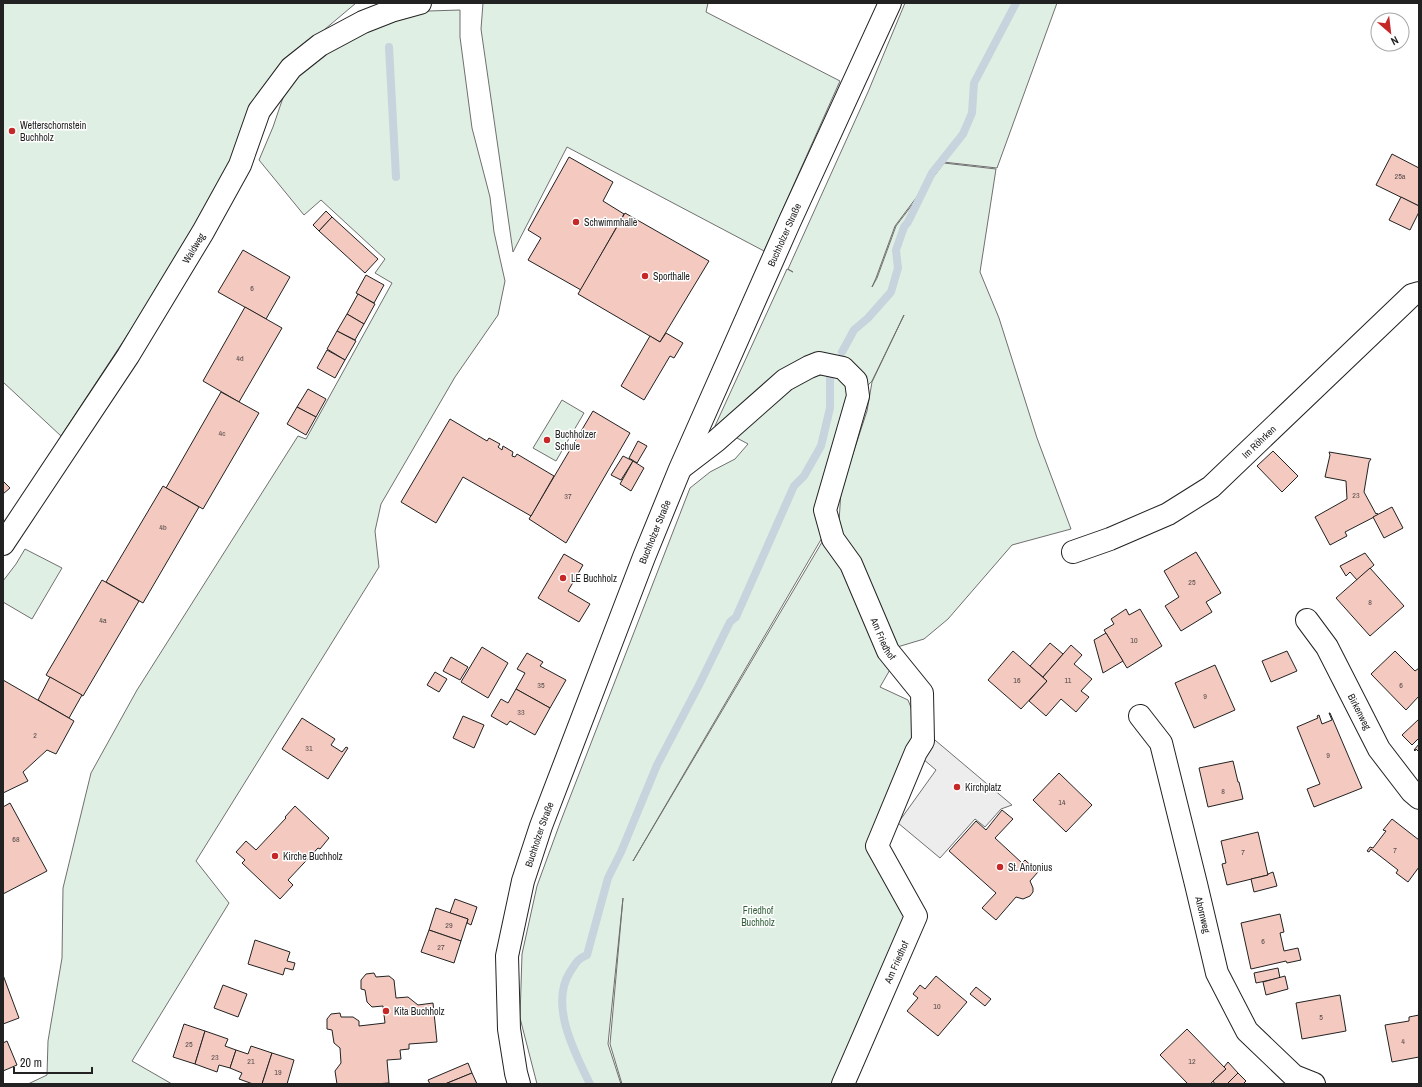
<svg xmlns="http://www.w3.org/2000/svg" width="1422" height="1087" font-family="'Archivo Narrow',sans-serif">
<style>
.green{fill:#e0efe3;stroke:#6f6f6f;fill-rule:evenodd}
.parking{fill:#ededed;stroke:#6f6f6f}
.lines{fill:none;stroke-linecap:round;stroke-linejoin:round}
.stream{stroke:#c7d3dd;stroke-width:8}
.building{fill:#f3c9c0;stroke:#222}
.minor-casing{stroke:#222;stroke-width:24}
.minor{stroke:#fff;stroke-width:22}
.poi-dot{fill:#c62828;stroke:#fff;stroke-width:1.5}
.labels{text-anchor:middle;stroke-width:3;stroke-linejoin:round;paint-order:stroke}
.number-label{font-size:8px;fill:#564c4a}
.poi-label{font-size:10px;fill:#222;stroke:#fff;text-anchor:start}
.street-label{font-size:10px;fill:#222;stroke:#fff}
.park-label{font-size:10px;fill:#2f5e38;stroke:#fff}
</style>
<rect width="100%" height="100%" fill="#fff"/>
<g class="green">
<polygon points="3,3 356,3 286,62 229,173 149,302 61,436 3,382"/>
<polygon points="483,3 708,3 706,12 840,81 764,251 567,147 513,252 481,29"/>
<path d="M905,3H1057L997,168L943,162L895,226L876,278L872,287L877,278L896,226L944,163L996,169L980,272L999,318L1037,438L1071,529L1012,545L948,619L924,639L894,648L891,668L880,687L908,700L920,730L875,845L908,907L837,1084H622L610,1044L623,898L608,1044L621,1084H537L520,1018L522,954L537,886L560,823L690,488L710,472L735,459L748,444L715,426L787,269L793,272L788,269L868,92ZM904,315L872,382L867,411L841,490L839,522L828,532L633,861L826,531L852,402L872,381Z"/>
<polygon points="460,10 460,37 472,128 490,197 494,232 505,281 498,315 455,377 381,504 375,531 379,567 196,861 229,903 132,1061 172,1084 28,1084 47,1075 48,1041 62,958 63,888 91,773 137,690 298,436 306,439 392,283 375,273 385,259 321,200 304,215 259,160 273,127 289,80 329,47 399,19 428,11"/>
<polygon points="562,400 584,413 556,461 533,448"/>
<polygon points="25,549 62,568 32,619 3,602 3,581 16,564"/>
</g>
<polygon class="parking" points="929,735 1012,805 1001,809 985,827 975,819 940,858 898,823 936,770 916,753"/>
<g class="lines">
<g class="stream">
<polyline points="389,47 396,177"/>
<polyline points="842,352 854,330 868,318 891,292 898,268 896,250 904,227 908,222 932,173 963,134 972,113 974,83 1016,3"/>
<path d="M590,1084C575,1053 549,1005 570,972C576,963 577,959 587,955L608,878L621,852L657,765L699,685L730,622L736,617L794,486L804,476L821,446L830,408V376"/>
</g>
</g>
<g class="building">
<polygon points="1392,154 1419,168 1419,206 1376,185"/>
<polygon points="569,157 613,182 603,201 624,214 581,290 528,260 541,238 528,230"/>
<polygon points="1401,197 1419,206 1419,212 1410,230 1389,220"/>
<polygon points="326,211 332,217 319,231 313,225"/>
<polygon points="625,213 709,261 660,342 578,294"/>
<polygon points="332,217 378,259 365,273 319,231"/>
<polygon points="243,250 290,277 266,319 218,292"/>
<polygon points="366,275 384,285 374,303 356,293"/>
<polygon points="358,294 375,304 364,324 347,314"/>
<polygon points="245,307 282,328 239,402 203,381"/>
<polygon points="347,314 364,324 355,340 337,331"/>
<polygon points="337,331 356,341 345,360 327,349"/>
<polygon points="666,333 683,343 674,358 670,356 644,400 621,386 650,336 660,342"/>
<polygon points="327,350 345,360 335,378 317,368"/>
<polygon points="308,389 326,399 316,417 297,407"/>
<polygon points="221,392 259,413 203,509 166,488"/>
<polygon points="297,407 316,417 306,435 287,424"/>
<polygon points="593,411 630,433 566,543 529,519"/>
<polygon points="450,419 487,441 489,438 500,444 498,447 502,450 503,446 513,452 512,456 515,457 517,454 554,476 531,516 463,477 436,523 401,502"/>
<polygon points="638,441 647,446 637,463 629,458"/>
<polygon points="1273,451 1298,476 1282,492 1257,466"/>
<polygon points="1329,452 1371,459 1369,462 1364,492 1376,514 1377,513 1378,515 1345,532 1347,536 1330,545 1315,517 1347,499 1346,481 1325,477 1330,455"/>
<polygon points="623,456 633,461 621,480 611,475"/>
<polygon points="633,461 644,468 631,491 620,484"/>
<polygon points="3,481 10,488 3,494"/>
<polygon points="163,486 199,507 143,603 106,582"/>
<polygon points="1392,507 1403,528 1384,538 1373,517"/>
<polygon points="1196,552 1221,593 1206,602 1212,612 1181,631 1165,606 1179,597 1164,571"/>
<polygon points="1365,553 1374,565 1357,580 1350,572 1346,576 1340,566"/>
<polygon points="564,554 583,565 568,591 590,604 579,622 538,598"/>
<polygon points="1370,568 1404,606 1370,636 1336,598"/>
<polygon points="102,580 139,601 83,696 46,675"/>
<polygon points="1126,609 1129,615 1140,609 1162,646 1127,668 1104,630 1114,624 1111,619"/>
<polygon points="1106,633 1123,661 1103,673 1094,640"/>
<polygon points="1050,643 1063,654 1043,677 1030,666"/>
<polygon points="1071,645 1082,655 1074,664 1092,679 1081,691 1089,697 1076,712 1061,699 1046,716 1029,701 1047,681 1043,677"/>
<polygon points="482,647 508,663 488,698 461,682"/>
<polygon points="1013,651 1047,681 1021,709 988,680"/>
<polygon points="1287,651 1297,671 1271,682 1262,661"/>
<polygon points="1395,651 1415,671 1419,668 1419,696 1406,710 1371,674"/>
<polygon points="527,653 543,662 540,666 566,680 550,708 516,689 525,673 517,669"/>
<polygon points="451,657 468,667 460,680 443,671"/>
<polygon points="1215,665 1235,710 1194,728 1175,683"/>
<polygon points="435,672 447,679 439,692 427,685"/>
<polygon points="50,677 82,695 69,718 38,700"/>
<polygon points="3,680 74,721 56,754 47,750 23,772 28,781 3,793"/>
<polygon points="516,689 550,708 535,735 510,721 507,725 491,716 501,699 508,703"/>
<polygon points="1329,713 1330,713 1362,788 1314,807 1307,789 1320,784 1297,727 1318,718 1317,716 1319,715 1322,724 1332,720"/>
<polygon points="463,716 484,725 474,748 453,738"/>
<polygon points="302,718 335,739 331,745 342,752 346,747 348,748 328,779 282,749"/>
<polygon points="1419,719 1419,738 1412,745 1402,735"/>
<polygon points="1419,744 1419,752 1416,749 1415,751 1414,750"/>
<polygon points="1233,761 1238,782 1239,782 1243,799 1208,807 1199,768"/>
<polygon points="1059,773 1092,805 1066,832 1033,800"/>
<polygon points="10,803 47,871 3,894 3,807"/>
<polygon points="295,806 329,838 320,849 318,848 288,880 293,885 280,899 242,863 245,860 236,852 246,841 256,850 286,818 285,817"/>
<polygon points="1002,810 1013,819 995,838 1022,863 1025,860 1038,872 1030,881 1033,888 1033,892 1030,896 1023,899 1016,897 996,920 982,908 996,893 949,851 976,821 986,830"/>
<polygon points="1392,819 1419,840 1419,867 1408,882 1396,873 1398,870 1371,849 1369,852 1367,851 1370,847 1373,848 1386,831 1383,830"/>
<polygon points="1258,832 1268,875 1227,885 1222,864 1226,863 1221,841"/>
<polygon points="1273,872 1277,886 1254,892 1251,879 1268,875 1268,874"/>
<polygon points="455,899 477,907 471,925 467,923 468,919 450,913"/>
<polygon points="436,908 468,919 461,941 429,930"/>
<polygon points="1280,914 1284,932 1280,933 1284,951 1298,948 1301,960 1287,963 1286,961 1251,969 1241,923"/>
<polygon points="429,930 461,941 454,963 421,952"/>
<polygon points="255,940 290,952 287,961 295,963 293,970 285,968 283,975 248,964"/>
<polygon points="1278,968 1280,978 1256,983 1254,973"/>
<polygon points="374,973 376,977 389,976 394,980 396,998 408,997 418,1005 433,1003 437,1042 409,1044 409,1049 400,1050 401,1059 387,1060 389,1083 375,1084 333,1084 337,1084 335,1071 341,1063 340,1048 334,1043 332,1030 327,1029 327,1019 331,1014 340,1013 341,1017 353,1017 359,1021 359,1026 385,1023 383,1006 372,1007 367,1002 365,990 361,989 361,980 366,974"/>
<polygon points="3,975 19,1018 3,1024"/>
<polygon points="936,976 967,1002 938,1036 907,1011 918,998 913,994 920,985 925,989"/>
<polygon points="1285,976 1288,989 1266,995 1263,982"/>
<polygon points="223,985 247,994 238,1017 214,1008"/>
<polygon points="976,987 991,999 985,1006 970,994"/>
<polygon points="1340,995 1346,1031 1302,1039 1296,1003"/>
<polygon points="1419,1015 1419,1057 1392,1062 1385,1025 1409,1021 1409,1017"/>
<polygon points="184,1024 205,1031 195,1064 173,1057"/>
<polygon points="1187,1029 1226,1069 1210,1084 1188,1084 1160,1055"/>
<polygon points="205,1031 228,1039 225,1046 236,1050 230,1068 219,1065 217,1072 195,1064"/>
<polygon points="7,1041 17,1065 3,1071 3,1043"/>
<polygon points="251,1046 272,1053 262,1084 253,1084 239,1079 242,1073 230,1068 236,1050 248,1054"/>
<polygon points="272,1053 294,1060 287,1084 262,1084"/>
<polygon points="1228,1062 1238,1073 1227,1084 1215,1084 1213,1081 1226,1069 1224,1067"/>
<polygon points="468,1063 472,1073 445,1084 430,1084 428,1080"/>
<polygon points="472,1073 477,1084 445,1084"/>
<polygon points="1238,1073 1246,1081 1243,1084 1227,1084"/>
</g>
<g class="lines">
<defs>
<g id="minor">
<path id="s1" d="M682,467L716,441L785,380L809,367L819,363L843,368L856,381L858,396L825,510L833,539L851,564L888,651L922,693L923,741L916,752L877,846L916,916L843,1084"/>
<path id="s2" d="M3,544L128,356L203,232L240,165L259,111L291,68L320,45L363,22L391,11L420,3"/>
<path id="s3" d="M1073,552L1110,539L1168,514L1211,487L1412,295L1419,293"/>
<path id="s4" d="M1307,620L1327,647L1379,749L1412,792L1419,798"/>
<path id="s5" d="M1140,716L1161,743L1196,884L1217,973L1247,1031L1294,1076L1314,1084"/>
<path id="s6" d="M519,1084L516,1073L509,1029L507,956L523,881L541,826L644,557L680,469L789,223L890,3"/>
</g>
</defs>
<use href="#minor" class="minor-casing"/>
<use href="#minor" class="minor"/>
</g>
<g class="poi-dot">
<circle cx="12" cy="131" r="4"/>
<circle cx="576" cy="222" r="4"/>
<circle cx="645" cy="276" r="4"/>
<circle cx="547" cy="440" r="4"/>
<circle cx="563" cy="578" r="4"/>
<circle cx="957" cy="787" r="4"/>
<circle cx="275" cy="856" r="4"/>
<circle cx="1000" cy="867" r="4"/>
<circle cx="386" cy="1011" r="4"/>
</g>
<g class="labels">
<g class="number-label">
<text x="1400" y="179">25a</text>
<text x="252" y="291">6</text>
<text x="240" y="361">4d</text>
<text x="222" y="436">4c</text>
<text x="1356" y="498">23</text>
<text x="568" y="499">37</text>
<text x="163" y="530">4b</text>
<text x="1192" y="585">25</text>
<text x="1370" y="605">8</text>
<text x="103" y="623">4a</text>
<text x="1134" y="643">10</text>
<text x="1017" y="683">16</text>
<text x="1068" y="683">11</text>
<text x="541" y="688">35</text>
<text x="1401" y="688">6</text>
<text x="1205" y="699">9</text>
<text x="521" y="715">33</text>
<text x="35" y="738">2</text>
<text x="309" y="751">31</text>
<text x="1328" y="758">9</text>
<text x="1223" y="794">8</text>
<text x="1062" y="805">14</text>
<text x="16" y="842">68</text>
<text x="1395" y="853">7</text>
<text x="1243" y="855">7</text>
<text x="449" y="928">29</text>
<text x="1263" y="944">6</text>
<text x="441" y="950">27</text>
<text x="937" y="1009">10</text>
<text x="1321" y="1020">5</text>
<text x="1403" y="1044">4</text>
<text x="189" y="1047">25</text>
<text x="215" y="1060">23</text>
<text x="251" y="1064">21</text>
<text x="1192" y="1064">12</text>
<text x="278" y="1075">19</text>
</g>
<g class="poi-label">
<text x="20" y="129">Wetterschornstein<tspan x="20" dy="12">Buchholz</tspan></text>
<text x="584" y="226">Schwimmhalle</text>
<text x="653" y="280">Sporthalle</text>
<text x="555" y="438">Buchholzer<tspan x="555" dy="12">Schule</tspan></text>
<text x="571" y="582">LE Buchholz</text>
<text x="965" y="791">Kirchplatz</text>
<text x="283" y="860">Kirche Buchholz</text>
<text x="1008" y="871">St. Antonius</text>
<text x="394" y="1015">Kita Buchholz</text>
</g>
<g class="street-label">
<text dy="4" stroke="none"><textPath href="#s6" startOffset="903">Buchholzer Straße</textPath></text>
<text dy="4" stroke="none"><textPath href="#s2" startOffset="352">Waldweg</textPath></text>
<text dy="4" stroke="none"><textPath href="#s3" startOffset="219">Im Röhrken</textPath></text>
<text dy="4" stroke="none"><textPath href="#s6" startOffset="579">Buchholzer Straße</textPath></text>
<text dy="4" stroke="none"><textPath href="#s1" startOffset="492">Am Friedhof</textPath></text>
<text dy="4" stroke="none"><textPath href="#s4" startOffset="106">Birkenweg</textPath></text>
<text dy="4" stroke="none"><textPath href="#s6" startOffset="255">Buchholzer Straße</textPath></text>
<text dy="4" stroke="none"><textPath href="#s5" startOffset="211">Ahornweg</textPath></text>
<text transform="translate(896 962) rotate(-66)" y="4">Am Friedhof</text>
</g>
<g class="park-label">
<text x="758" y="914">Friedhof<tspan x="758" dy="12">Buchholz</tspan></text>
</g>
</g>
<rect width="1422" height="1087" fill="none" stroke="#222222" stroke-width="8"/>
<g transform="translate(1390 32) rotate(152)"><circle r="19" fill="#ffffff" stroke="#a7a7a7"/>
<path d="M0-3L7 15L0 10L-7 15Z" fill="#c62828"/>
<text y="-6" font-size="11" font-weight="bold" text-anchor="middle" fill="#222222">N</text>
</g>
<path d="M14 1067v6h78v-6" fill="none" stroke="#222222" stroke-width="2"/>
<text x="20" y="1067" font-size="12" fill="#222222" stroke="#ffffff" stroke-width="3" paint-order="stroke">20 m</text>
</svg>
